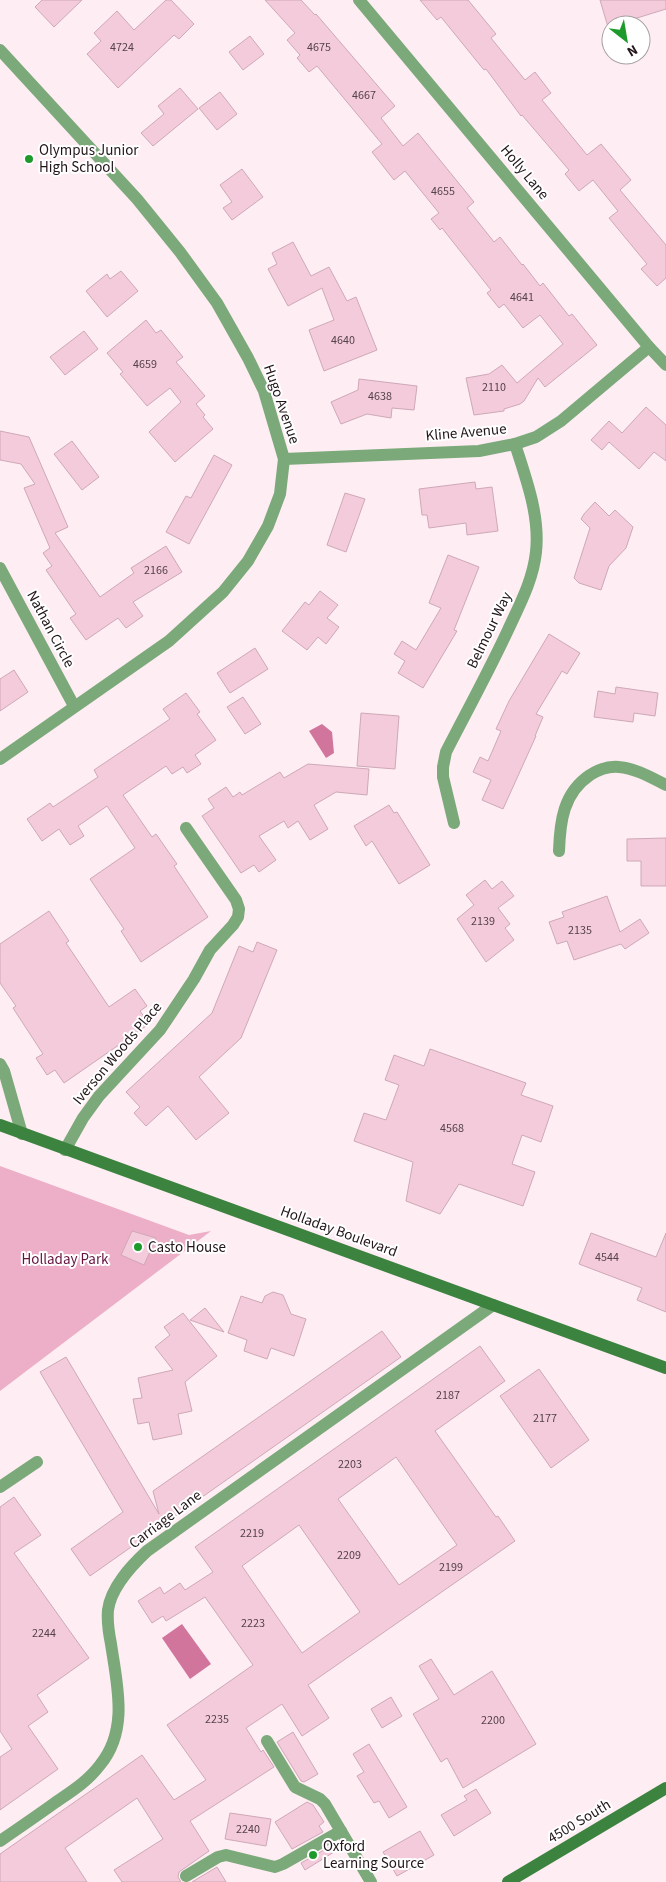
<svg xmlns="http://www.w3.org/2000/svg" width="666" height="1882" font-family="'Source Sans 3',sans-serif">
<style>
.green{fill:#edaec7}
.water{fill:#d1759d}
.building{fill:#f3cbda;stroke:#cfa8b7;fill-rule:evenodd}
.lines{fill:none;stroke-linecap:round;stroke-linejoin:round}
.street{stroke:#7ba97a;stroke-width:12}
.secondary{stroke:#3c833f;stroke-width:12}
.poi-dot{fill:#1e9a2d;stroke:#fff;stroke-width:2}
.labels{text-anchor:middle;stroke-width:4;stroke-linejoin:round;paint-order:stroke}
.number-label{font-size:12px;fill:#56424a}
.poi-label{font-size:15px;fill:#22151a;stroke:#fff;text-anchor:start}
.street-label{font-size:15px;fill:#22151a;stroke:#fff}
.park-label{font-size:15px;fill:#66133f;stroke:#fff}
</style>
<rect width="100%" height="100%" fill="#feedf3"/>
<polygon class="green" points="0,1166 189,1235 211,1231 0,1391"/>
<g class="water">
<polygon points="322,724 332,732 334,753 326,758 309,731"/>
<polygon points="182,1624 211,1664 190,1679 162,1638"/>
</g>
<g class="building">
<polygon points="42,0 82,0 54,27 35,7"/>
<polygon points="166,0 171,0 194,24 179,39 174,35 118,88 87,54 101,41 94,33 117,11 134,30"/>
<polygon points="265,0 301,0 315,15 316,14 395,106 381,118 403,146 418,133 474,202 467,208 494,242 500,237 522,265 523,264 540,286 543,283 569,316 572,314 597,345 545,387 538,378 524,401 520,404 504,409 504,411 474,415 466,378 489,374 502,365 517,383 563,344 540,315 523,328 504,304 499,308 487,293 491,290 442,228 440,230 431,219 439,213 405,171 394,180 372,152 382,144 317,66 309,72 297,58 300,55 287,40 295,33"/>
<polygon points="420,0 468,0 496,34 491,38 525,80 535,72 551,93 542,100 587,155 601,144 631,180 620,190 666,245 666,278 657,286 641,269 647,264 609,218 618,211 593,180 579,191 565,174 569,170 522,115 521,116 486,69 484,70 441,17 437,20"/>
<polygon points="600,0 666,0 666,9 608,27"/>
<polygon points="250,36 264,54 243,70 229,52"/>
<polygon points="180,88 198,109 153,146 141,133 164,114 158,106"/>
<polygon points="220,92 237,114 217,130 199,108"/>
<polygon points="242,169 263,197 232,220 223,208 232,202 220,185"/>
<polygon points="293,242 311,276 329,267 347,301 356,297 377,350 324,371 309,330 334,320 322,288 288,306 268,269 277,264 272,253"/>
<polygon points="121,271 138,291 107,317 86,291 107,274 110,279"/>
<polygon points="146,320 156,333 161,330 183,357 176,362 205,396 196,404 205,415 203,417 213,429 175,462 149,432 181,402 170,388 147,406 120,374 123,372 107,353"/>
<polygon points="84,331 98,349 65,375 50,357"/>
<polygon points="359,379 417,386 414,410 392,408 391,418 367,414 341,424 331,402 358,390"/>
<polygon points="646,407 666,425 666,461 654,452 639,469 609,442 602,450 591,440 609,421 622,433"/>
<polygon points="0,431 29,437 68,527 55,533 100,597 134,573 131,568 166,546 182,572 133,602 143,616 126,628 118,618 86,640 70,618 76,614 46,570 52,566 43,553 50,548 24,488 35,484 21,464 0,460"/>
<polygon points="72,441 99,477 82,490 54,454"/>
<polygon points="214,455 232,465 189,544 166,532 186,496 191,498"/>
<polygon points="475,482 476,489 492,487 498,531 467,535 466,523 429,528 427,515 422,515 419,489"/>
<polygon points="345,493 365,499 346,552 327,545"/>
<polygon points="595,502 609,516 615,510 633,527 626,548 609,566 601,590 579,583 574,578 590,528 581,519 584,514"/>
<polygon points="448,555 479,567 454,630 457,631 423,688 398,673 405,661 394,654 402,641 416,650 441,608 429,603"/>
<polygon points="320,591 338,605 327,618 339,627 326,644 318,637 307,650 282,631 305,602 309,605"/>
<polygon points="549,634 580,653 567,674 562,671 536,714 543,717 535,736 536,736 503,809 482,800 491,780 473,772 480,757 488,761 501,731 496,729 509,701"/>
<polygon points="255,648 268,669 230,693 217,673"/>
<polygon points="14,670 28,692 0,711 0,679"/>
<polygon points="616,687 658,693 655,716 634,713 633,722 594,717 598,691 615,694"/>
<polygon points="186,693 200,712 197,714 216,740 195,755 201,764 187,773 183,767 172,774 166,766 123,795 152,837 156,834 177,864 174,866 208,917 141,962 121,931 124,929 90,879 135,848 107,806 78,826 84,836 70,845 59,829 42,841 27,819 50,803 53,807 98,777 94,770 170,719 163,709"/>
<polygon points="243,697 261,724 245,734 227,707"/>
<polygon points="361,713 399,716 395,769 357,766"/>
<polygon points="308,764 369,769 367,795 336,792 314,805 328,829 310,840 298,821 288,828 284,821 259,836 276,860 259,872 254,865 241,873 202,816 214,808 208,799 226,787 233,797 240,792 242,795 280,772 284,778"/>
<polygon points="389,805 394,813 397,812 430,865 399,884 372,841 366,846 354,826"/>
<polygon points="666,838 666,886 641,886 641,861 627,861 627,839"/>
<polygon points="485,880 492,889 502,881 514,896 498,908 510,924 505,928 514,940 486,962 457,919 474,905 466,895"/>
<polygon points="607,896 620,932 640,919 649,933 625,949 621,944 574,960 567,941 557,944 549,922 564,917 562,912"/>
<polygon points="49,911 69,941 66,943 109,1007 135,989 147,1006 140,1011 149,1024 64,1083 55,1070 47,1075 36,1058 43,1054 13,1008 16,1006 0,983 0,944"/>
<polygon points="257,942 277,950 241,1038 199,1077 229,1113 196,1140 168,1106 146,1126 134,1113 140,1107 126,1092 212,1013 239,946 253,952"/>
<polygon points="430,1049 526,1083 521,1095 553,1106 541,1142 522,1135 512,1164 535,1172 523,1206 459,1184 440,1214 406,1201 413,1162 354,1141 364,1113 386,1120 399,1085 385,1080 394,1055 424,1066"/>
<polygon points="132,1231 156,1238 144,1265 121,1255"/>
<polygon points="591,1233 656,1257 666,1233 666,1312 637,1300 642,1288 579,1264"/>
<polygon points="273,1292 283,1295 291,1314 306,1319 294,1356 271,1348 267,1359 244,1351 247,1340 228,1333 241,1296 262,1303 265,1296"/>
<polygon points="205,1308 224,1332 190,1320"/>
<polygon points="183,1313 217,1356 185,1382 192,1411 178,1414 182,1434 153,1440 149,1422 138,1424 133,1399 142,1398 138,1378 173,1370 155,1347 170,1335 164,1327"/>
<polygon points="382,1331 401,1357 90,1576 71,1549 123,1512 40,1372 66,1357 159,1514 153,1491"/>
<path d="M480,1346L505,1381L435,1431L496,1517L498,1516L515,1541L308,1685L329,1718L302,1736L282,1704L246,1728L261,1752L263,1750L274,1767L190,1821L209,1851L179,1872L178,1877L181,1882H122L114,1870L163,1839L137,1798L65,1848L87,1882H0V1854L142,1755L174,1800L206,1780L167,1725L253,1665L205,1597L166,1621L163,1616L152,1623L138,1601L160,1587L164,1594L180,1583L185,1590L213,1572L195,1547ZM396,1457L457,1545L399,1585L338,1499ZM299,1525L360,1612L302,1653L242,1566Z"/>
<polygon points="539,1369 589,1440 551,1468 500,1396"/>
<polygon points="14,1497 41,1535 14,1553 89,1658 37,1695 48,1712 28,1726 58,1769 0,1810 0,1757 12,1749 0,1731 0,1507"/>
<polygon points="431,1659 454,1695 492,1671 536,1744 463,1788 447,1758 441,1762 413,1714 439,1699 419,1666"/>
<polygon points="391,1697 402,1716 382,1728 371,1709"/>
<polygon points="293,1732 318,1774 304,1782 301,1781 277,1742"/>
<polygon points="369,1744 407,1807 389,1818 379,1801 374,1803 357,1776 364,1772 353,1754"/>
<polygon points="476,1789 491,1813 454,1836 441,1815 467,1800 464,1796"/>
<polygon points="307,1802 313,1805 324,1822 319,1826 323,1832 292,1849 275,1822"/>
<polygon points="230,1813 271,1819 266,1846 225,1839"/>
<polygon points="420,1831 434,1855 397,1876 383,1852"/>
<polygon points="331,1846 334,1852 305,1870 301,1863"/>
<polygon points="217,1867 226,1882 192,1882"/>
</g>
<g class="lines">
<g class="street">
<polyline points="359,0 649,347 666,365"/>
<polyline points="0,50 137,199 180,252 217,303 248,358 264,391 284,459 280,494 268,526 248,561 223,592 169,641 0,759"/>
<polyline points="284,459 479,451 515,444 536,437 561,421 649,347"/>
<polyline points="0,568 74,706"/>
<path d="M454,823L443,777V767L446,752C467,711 489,671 508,630C520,604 533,580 536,552C540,515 526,479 515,444"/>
<path d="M559,851C560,822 563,793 590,775C598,770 609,766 619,767C635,768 652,778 666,785"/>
<polyline points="0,1064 4,1071 22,1134"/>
<polyline points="65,1150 83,1118 99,1096 160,1030 194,979 210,950 233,925 238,917 239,909 236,900 186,828"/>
<polyline points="0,1487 37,1462"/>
<polyline points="267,1741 295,1787 320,1799 325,1804 371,1882"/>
<path d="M0,1841C19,1828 38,1815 56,1802C72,1791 88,1781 100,1765C129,1730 117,1685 111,1644C109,1634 107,1621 108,1610C111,1587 131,1566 147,1551L493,1305"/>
<polyline points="186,1876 218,1857 226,1855 275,1867 283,1864 341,1831"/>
</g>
<g class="secondary">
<polyline points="0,1125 666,1368"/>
<polyline points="508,1882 666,1788"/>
</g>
</g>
<g class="poi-dot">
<circle cx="29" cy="159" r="5"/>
<circle cx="138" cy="1247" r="5"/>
<circle cx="313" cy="1855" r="5"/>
</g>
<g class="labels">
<g class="number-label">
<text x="122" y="51">4724</text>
<text x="319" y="51">4675</text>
<text x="364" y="99">4667</text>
<text x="443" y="195">4655</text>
<text x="522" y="301">4641</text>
<text x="343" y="344">4640</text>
<text x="145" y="368">4659</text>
<text x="494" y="391">2110</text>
<text x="380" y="400">4638</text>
<text x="156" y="574">2166</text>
<text x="483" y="925">2139</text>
<text x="580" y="934">2135</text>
<text x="452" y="1132">4568</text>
<text x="607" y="1261">4544</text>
<text x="448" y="1399">2187</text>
<text x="545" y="1422">2177</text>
<text x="350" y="1468">2203</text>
<text x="252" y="1537">2219</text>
<text x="349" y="1559">2209</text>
<text x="451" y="1571">2199</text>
<text x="253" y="1627">2223</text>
<text x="44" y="1637">2244</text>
<text x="217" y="1723">2235</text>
<text x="493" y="1724">2200</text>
<text x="248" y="1833">2240</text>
</g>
<g class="poi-label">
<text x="39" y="155">Olympus Junior<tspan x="39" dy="17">High School</tspan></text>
<text x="148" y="1252">Casto House</text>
<text x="323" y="1851">Oxford<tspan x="323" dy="17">Learning Source</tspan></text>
</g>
<g class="street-label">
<text transform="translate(525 172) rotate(50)" y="5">Holly Lane</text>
<text transform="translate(282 404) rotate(71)" y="5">Hugo Avenue</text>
<text transform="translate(466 432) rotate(-5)" y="5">Kline Avenue</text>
<text transform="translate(51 629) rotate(62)" y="5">Nathan Circle</text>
<text transform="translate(489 630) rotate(-64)" y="5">Belmour Way</text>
<text transform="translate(117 1053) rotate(-50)" y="5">Iverson Woods Place</text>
<text transform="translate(339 1231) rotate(20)" y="5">Holladay Boulevard</text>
<text transform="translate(165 1519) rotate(-37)" y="5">Carriage Lane</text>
<text transform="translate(579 1821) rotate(-31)" y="5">4500 South</text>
</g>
<g class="park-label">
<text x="65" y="1264">Holladay Park</text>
</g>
</g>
<g transform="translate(626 40) rotate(149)"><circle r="24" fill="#ffffff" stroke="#a7a1a3"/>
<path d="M0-4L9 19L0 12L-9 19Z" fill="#1e9a2d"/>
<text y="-8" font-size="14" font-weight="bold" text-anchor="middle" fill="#22151a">N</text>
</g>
</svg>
